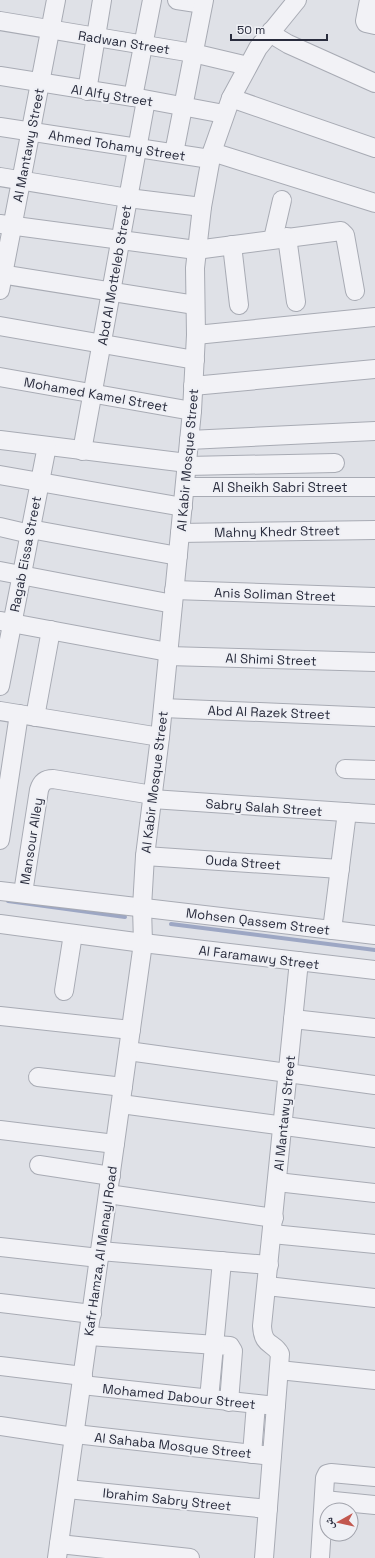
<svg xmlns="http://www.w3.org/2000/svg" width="375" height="1558" font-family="'Space Grotesk','Noto Naskh Arabic',sans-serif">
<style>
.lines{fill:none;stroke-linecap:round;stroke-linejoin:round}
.stream{stroke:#9da7c4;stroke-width:4}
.minor-casing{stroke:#a8abb4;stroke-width:20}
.minor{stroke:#f2f2f6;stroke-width:18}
.labels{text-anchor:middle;stroke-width:4;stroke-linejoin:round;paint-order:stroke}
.street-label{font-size:13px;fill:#292c3d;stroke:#eff0f5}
</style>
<rect width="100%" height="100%" fill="#dfe1e7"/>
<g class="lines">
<g class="stream">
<polyline points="8,901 125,917"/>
<polyline points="171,924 375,950"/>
</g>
<defs>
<g id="minor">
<polyline points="177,0 203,4"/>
<polyline points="369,0 365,21 366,23 375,25"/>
<polyline points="0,21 193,53 248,66"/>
<polyline points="271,31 278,38 288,44 375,83"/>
<polyline points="0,76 133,97 224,114"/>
<polyline points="87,91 102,0"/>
<polyline points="133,97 152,0"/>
<polyline points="231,98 375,148"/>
<polyline points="0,127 210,159"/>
<polyline points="212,152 375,203"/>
<polyline points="174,153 204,0"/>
<polyline points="0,177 128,198 202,207"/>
<polyline points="0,224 196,250 341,231 345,235 355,291"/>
<polyline points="287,237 296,302"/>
<polyline points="273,239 282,200"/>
<polyline points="232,245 239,305"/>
<polyline points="0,274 195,305"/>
<polyline points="0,290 56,0"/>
<polyline points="0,326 195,360"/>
<polyline points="196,335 375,317"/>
<polyline points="0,377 192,411"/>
<polyline points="193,386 375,369"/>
<polyline points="0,440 187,463"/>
<polyline points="189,440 375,431"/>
<polyline points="82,451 146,100"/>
<polyline points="187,466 335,463"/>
<polyline points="0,475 183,507"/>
<polyline points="185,487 375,487"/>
<polyline points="0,527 30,534"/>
<polyline points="30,529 178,556"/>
<polyline points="180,533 375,530"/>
<polyline points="0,571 173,604"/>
<polyline points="174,590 375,597"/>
<polyline points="1,621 168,652"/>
<polyline points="168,656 375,662"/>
<polyline points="0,686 47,446"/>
<polyline points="163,708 375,717"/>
<polyline points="0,711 160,737"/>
<polyline points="35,717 51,630"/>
<polyline points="345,769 375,770"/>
<polyline points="152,799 375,814"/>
<polyline points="0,840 19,714"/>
<polyline points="145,856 340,869"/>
<polyline points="0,891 375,935"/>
<path d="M23,893L39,790C41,783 45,779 53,779L153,795"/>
<polyline points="0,924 143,943 375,970"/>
<polyline points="332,930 347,812"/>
<polyline points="64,991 73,934"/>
<polyline points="0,1016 131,1030"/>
<polyline points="293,1019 375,1028"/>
<polyline points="128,1051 375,1085"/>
<polyline points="38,1077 123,1087"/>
<polyline points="121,1104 375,1138"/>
<polyline points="0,1130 115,1144"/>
<polyline points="39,1165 111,1176"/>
<polyline points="277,1182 375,1193"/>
<polyline points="108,1194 274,1218"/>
<polyline points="272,1234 375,1244"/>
<polyline points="0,1247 99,1258"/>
<polyline points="100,1251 269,1265"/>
<polyline points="267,1286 375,1298"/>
<polyline points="0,1303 92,1314"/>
<polyline points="89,1336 230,1346 233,1351 229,1402"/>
<polyline points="0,1366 83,1376"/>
<polyline points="279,1370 375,1380"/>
<polyline points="82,1385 276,1406"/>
<polyline points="209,1399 222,1261"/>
<polyline points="0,1426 74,1437"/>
<polyline points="75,1434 272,1456"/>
<polyline points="252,1454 256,1404"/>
<polyline points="67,1489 268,1509"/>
<polyline points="324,1500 375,1505"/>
<polyline points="59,1544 190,1558"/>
<polyline points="57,1558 143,943 142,907 145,856 160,737 192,411 196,335 195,268 202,207 212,152 231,98 258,48 297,0"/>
<path d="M264,1558L280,1354C274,1342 263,1347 262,1326L299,961"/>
<polyline points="320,1558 325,1478 327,1474 331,1473 375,1477"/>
</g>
</defs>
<use href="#minor" class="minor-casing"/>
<use href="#minor" class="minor"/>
</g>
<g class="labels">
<g class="street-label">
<text transform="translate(124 42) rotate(9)" y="5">Radwan Street</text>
<text transform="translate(112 95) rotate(9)" y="5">Al Alfy Street</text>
<text transform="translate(28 145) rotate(-79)" y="5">Al Mantawy Street</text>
<text transform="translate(117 145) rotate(9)" y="5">Ahmed Tohamy Street</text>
<text transform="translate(114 275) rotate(-80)" y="5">Abd Al Motteleb Street</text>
<text transform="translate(96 394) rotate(10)" y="5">Mohamed Kamel Street</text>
<text transform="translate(187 460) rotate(-85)" y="5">Al Kabir Mosque Street</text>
<text x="280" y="492">Al Sheikh Sabri Street</text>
<text transform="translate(277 531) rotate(-1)" y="5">Mahny Khedr Street</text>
<text transform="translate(25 554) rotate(-79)" y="5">Ragab Eissa Street</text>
<text transform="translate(275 594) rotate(2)" y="5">Anis Soliman Street</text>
<text transform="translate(271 659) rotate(2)" y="5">Al Shimi Street</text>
<text transform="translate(269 712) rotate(2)" y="5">Abd Al Razek Street</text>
<text transform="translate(154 782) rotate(-83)" y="5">Al Kabir Mosque Street</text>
<text transform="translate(264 807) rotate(4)" y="5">Sabry Salah Street</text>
<text transform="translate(31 841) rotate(-81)" y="5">Mansour Alley</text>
<text transform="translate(243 862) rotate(4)" y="5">Ouda Street</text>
<text transform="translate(258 921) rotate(7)" y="5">Mohsen Qassem Street</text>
<text transform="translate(259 957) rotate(7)" y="5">Al Faramawy Street</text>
<text transform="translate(284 1113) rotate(-84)" y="5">Al Mantawy Street</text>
<text transform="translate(100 1251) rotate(-82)" y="5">Kafr Hamza, Al Manayl Road</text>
<text transform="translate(179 1396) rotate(6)" y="5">Mohamed Dabour Street</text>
<text transform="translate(173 1445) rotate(6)" y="5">Al Sahaba Mosque Street</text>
<text transform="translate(167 1499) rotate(6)" y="5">Ibrahim Sabry Street</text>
</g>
</g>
<g transform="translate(339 1522) rotate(262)"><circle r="19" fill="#eff0f5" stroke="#a0a2ab"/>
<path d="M0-3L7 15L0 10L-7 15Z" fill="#c2574e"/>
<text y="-6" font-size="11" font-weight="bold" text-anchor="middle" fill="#292c3d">ش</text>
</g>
<path d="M231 34v6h96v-6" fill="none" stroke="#292c3d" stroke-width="2"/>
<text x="237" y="34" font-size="12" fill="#292c3d" stroke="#eff0f5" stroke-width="3" paint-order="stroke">50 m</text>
</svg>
